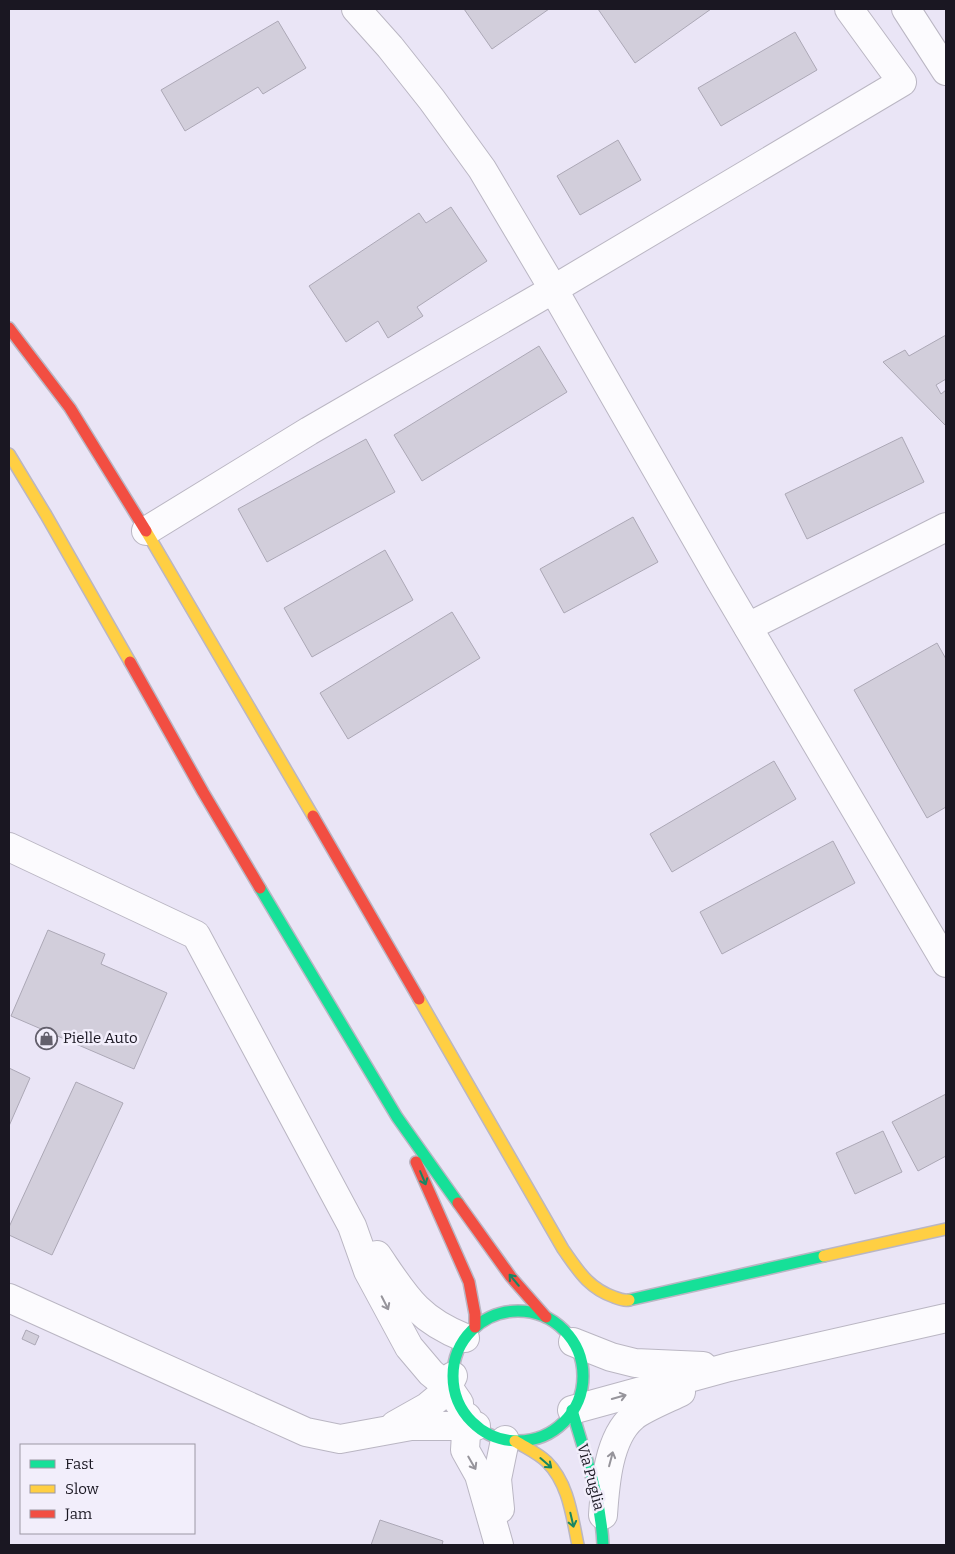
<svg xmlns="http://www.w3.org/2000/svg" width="955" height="1554" font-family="Bitter,serif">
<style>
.building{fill:#d2cedb;stroke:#aca8b6}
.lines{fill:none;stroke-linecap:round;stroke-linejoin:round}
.street-casing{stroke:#bab6c3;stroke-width:30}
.fast-casing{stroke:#bab6c3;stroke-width:14}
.slow-casing{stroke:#bab6c3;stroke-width:14}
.jam-casing{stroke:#bab6c3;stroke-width:14}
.street{stroke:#fcfbfe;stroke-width:28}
.fast{stroke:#16e098;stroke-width:11}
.slow{stroke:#ffcf43;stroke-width:11}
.jam{stroke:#f24e42;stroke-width:11}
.oneway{stroke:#188663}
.oneway2{stroke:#96949b}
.labels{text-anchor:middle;stroke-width:5;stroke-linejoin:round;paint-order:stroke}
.poi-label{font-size:15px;fill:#1a1722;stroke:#f2eefb;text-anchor:start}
.street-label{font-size:15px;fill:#1a1722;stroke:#f2eefb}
</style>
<rect width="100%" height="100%" fill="#eae5f6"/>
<g class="building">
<polygon points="464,9 549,9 492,49"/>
<polygon points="598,9 711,9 635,63"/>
<polygon points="278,21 306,68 263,94 258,87 185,131 161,90"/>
<polygon points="795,32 817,70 721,126 698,88"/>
<polygon points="618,140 641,180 580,215 557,176"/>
<polygon points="451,207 487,261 417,307 423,316 388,338 378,321 346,342 309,286 419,213 426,223"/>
<polygon points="946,335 946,379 936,385 941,394 946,390 946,426 883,362 905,350 909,356"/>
<polygon points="539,346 567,392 422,481 394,435"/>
<polygon points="902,437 924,482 807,539 785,494"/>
<polygon points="366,439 395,492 267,562 238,509"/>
<polygon points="633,517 658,562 564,613 540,569"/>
<polygon points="385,550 413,600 312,657 284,608"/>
<polygon points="452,612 480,658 348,739 320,693"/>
<polygon points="937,643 946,659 946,807 927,818 854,690"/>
<polygon points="774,761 796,799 672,872 650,834"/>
<polygon points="833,841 855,883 722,954 700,912"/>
<polygon points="48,930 105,954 101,964 167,993 134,1069 11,1016"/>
<polygon points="9,1068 30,1078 9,1126"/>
<polygon points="76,1082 123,1103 52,1255 9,1235 9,1227"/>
<polygon points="946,1094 946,1156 918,1171 892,1122"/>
<polygon points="883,1131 902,1172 855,1194 836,1153"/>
<polygon points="26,1330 39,1336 35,1345 22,1339"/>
<polygon points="380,1520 443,1541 442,1545 371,1545"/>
</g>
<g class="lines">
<defs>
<g id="street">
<polyline points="356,9 390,47 432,100 482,169 548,280 720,580 946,963"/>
<polyline points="906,9 946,71"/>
<polyline points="146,531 309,431 554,289 902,82 849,9"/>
<polyline points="748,627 946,527"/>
<polyline points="9,847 196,935 352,1226 368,1271 409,1347 431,1373 448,1387 459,1403"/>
<path d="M377,1255C405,1296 417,1319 465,1338"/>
<polyline points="9,1298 306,1432 340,1439 411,1426 476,1426"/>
<polyline points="573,1342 611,1357 635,1363 703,1366"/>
<polyline points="572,1410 729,1367 946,1318"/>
<polyline points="467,1417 465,1450 479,1475 499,1545"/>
<polyline points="395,1425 427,1407 445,1392 453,1376"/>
<polyline points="500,1509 497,1479 505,1440"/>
<path d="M603,1515C605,1486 608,1438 633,1417C642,1409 669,1398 681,1392"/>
</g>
<g id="fast">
<polyline points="260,888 397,1117 458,1203"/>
<polyline points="629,1300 824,1256"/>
<circle cx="518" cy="1376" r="65"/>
<path d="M572,1410C585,1455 601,1498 603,1545"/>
</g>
<g id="slow">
<polyline points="9,454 46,515 130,662"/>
<polyline points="146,531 313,816"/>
<path d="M419,999L563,1249C578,1270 588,1288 614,1297C619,1299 623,1301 629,1300"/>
<polyline points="824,1256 946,1229"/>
<path d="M515,1441C526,1448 538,1453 547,1462C569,1484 572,1517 578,1545"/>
</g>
<g id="jam">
<polyline points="9,328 70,408 146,531"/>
<polyline points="130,662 203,792 260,888"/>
<polyline points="313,816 419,999"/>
<polyline points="416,1162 469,1282 475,1314 475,1327"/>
<polyline points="458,1203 511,1277 546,1317"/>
</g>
</defs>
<use href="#street" class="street-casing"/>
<use href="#fast" class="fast-casing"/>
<use href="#slow" class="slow-casing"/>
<use href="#jam" class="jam-casing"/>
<use href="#street" class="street"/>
<use href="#fast" class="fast"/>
<use href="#slow" class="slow"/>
<use href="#jam" class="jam"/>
</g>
<defs><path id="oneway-shaft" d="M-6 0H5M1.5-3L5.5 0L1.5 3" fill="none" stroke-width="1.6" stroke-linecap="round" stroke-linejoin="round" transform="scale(1.25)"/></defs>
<g class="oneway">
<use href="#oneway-shaft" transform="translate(423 1178) rotate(67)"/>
<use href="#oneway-shaft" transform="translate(514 1280) rotate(-130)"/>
<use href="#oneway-shaft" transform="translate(546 1463) rotate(41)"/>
<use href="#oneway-shaft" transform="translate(572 1520) rotate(77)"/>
</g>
<g class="oneway2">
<use href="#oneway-shaft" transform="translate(385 1303) rotate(63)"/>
<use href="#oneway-shaft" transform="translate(619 1397) rotate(-16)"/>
<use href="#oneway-shaft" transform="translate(611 1459) rotate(-75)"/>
<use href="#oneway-shaft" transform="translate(472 1463) rotate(60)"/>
</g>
<defs>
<symbol id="shop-ring" viewBox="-11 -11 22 22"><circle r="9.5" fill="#f2eefb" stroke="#635f6c" stroke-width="1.5"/><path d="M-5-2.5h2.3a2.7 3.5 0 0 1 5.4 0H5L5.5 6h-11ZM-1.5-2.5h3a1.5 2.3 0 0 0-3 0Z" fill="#635f6c"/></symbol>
</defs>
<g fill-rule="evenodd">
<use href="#shop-ring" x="34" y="1026" width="25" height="25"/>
</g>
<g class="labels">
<g class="poi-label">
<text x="63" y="1043">Pielle Auto</text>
</g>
<g class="street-label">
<text transform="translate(591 1477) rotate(75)" y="5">Via Puglia</text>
</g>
</g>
<rect width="955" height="1554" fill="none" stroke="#1a1722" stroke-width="20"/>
<rect x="20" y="1444" width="175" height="90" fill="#f2eefb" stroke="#9c98a4"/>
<rect x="30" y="1460" width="25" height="8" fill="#16e098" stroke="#9c98a4"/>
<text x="65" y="1469" font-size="15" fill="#1a1722">Fast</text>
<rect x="30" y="1485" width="25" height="8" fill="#ffcf43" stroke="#9c98a4"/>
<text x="65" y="1494" font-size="15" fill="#1a1722">Slow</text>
<rect x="30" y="1510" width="25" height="8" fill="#f24e42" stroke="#9c98a4"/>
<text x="65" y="1519" font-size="15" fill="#1a1722">Jam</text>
</svg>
